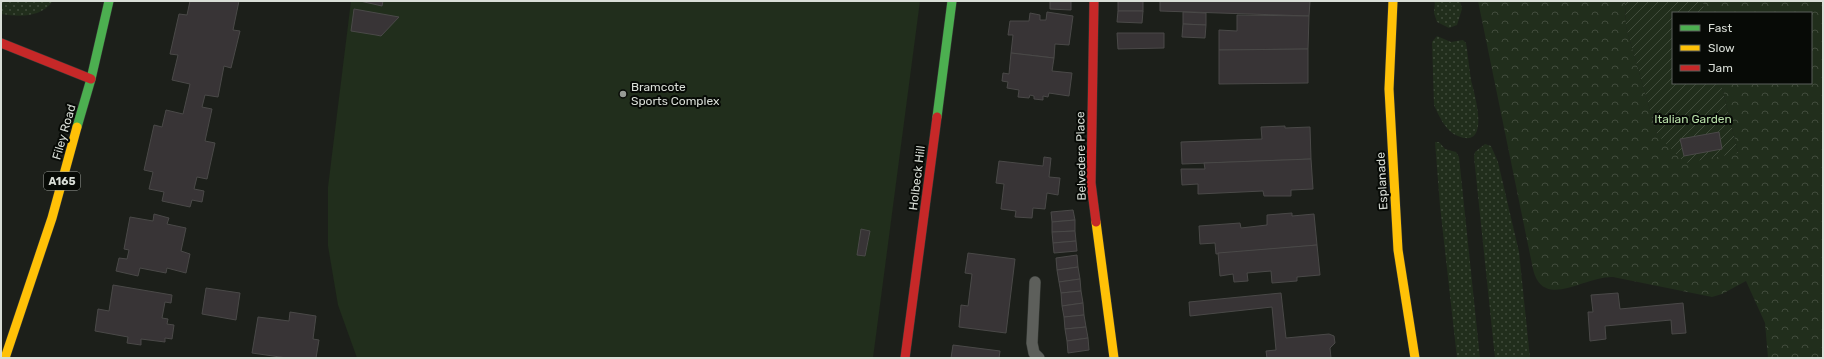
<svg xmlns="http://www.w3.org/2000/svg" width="1824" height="359" font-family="Rubik,sans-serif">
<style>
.grass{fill:url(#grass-dots)}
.forest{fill:url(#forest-crowns)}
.garden{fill:url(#garden-furrows)}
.pitch{fill:#212e1c}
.building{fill:#383436;stroke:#4a4948}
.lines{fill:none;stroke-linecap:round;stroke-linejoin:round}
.lane-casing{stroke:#383c37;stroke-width:12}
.fast-casing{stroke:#383c37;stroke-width:10}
.slow-casing{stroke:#383c37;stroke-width:10}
.jam-casing{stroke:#383c37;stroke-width:10}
.lane{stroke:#5d5f5b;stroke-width:11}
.fast{stroke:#4caf50;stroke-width:9}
.slow{stroke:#ffc107;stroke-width:9}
.jam{stroke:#c62828;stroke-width:9}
.poi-dot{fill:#979b95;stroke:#070a06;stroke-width:1.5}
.labels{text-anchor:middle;stroke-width:4;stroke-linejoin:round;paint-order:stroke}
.shield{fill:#070a06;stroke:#9a9e98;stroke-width:1}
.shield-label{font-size:11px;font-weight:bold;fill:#d9ded7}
.poi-label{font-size:12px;fill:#d9ded7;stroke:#070a06;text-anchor:start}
.park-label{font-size:12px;fill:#b7dea8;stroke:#070a06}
.street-label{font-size:12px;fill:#d9ded7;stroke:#070a06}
</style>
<defs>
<pattern id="grass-dots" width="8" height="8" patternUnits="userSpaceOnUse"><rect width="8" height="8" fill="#212e1c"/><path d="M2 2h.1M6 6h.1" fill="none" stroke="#414c3c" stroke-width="1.8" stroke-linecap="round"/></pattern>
<pattern id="forest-crowns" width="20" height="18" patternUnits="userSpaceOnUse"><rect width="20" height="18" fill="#212e1c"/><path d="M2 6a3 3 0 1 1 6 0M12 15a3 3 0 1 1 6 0" fill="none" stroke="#414c3c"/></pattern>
<pattern id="garden-furrows" width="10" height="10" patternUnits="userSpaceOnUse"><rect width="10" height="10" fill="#212e1c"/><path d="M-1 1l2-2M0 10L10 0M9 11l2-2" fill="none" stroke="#414c3c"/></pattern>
</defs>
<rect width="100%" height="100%" fill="#1c1f1a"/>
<g class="grass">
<path d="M1,1H53C40,18 20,17 1,14Z"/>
<polygon points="1435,1 1460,1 1462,9 1457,25 1449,28 1437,22 1434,13"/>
<path d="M1437,36L1451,42L1463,40L1466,43C1468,55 1469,68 1471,80C1474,93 1492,150 1458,136C1446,132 1439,116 1434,105L1432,42Z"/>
<polygon points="1435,142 1439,142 1445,149 1456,152 1459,157 1480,358 1457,358 1440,206"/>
<polygon points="1485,144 1491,146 1498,162 1519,252 1530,358 1495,358 1474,157 1475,152"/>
</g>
<path class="forest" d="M1478,1H1625L1626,27L1657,134L1738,153L1721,83H1811V13H1704L1703,1H1823V358H1768L1765,323L1746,281L1722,294L1712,297L1613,277C1584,276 1543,311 1533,269Z"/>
<polygon class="garden" points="1625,1 1703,1 1704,13 1673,13 1673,83 1721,83 1738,153 1685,163 1657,134 1626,27"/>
<polygon class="pitch" points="351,1 920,1 873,358 357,358 338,305 328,246 328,187"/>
<g class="building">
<polygon points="190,1 239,1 233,30 240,31 231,68 224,66 218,97 205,95 202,107 212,109 205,141 215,143 207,179 197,177 194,189 204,191 202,202 192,200 190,207 162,201 164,192 149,189 153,172 144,170 154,125 162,127 166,110 183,114 190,84 172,80 178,55 170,54 179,14 187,15"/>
<polygon points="360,1 383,1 382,6"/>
<polygon points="1050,1 1071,1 1071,10 1050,9"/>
<rect x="1118" y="1" width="25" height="10"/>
<polygon points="1160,1 1310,1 1309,16 1160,11"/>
<polygon points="354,9 399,17 381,36 376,35 351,31"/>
<polygon points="1118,11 1143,11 1142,23 1117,22"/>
<polygon points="1047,12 1073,16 1069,45 1055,44 1054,58 1011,53 1013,35 1008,35 1010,21 1029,21 1030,13 1040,15 1040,20 1046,20"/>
<polygon points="1183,12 1206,13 1206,25 1183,24"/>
<polygon points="1237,15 1309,16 1308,49 1219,50 1219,30 1237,31"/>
<polygon points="1183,24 1206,25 1205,38 1182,37"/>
<polygon points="1117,33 1164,33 1164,48 1118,49"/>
<polygon points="1308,49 1308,83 1219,84 1219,50"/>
<polygon points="1011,53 1054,58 1052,71 1072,73 1069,96 1049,93 1048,97 1043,96 1043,100 1034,99 1034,96 1030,95 1029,98 1018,97 1019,90 1007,88 1008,82 1002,81 1003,73 1009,74"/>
<polygon points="1285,126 1285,128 1310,127 1311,159 1182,164 1181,142 1262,139 1261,127"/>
<polygon points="1719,132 1722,149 1684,156 1680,139"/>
<polygon points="1044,157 1051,158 1049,177 1060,178 1058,195 1047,193 1045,209 1033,208 1032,218 1015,217 1016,211 1001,209 1004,184 996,183 999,161 1043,166"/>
<polygon points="1311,159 1313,189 1291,190 1291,196 1264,196 1263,191 1198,194 1198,184 1182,185 1181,169 1205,169 1204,163"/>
<polygon points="1073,210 1075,220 1052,222 1051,212"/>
<polygon points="1292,213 1292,216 1314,214 1317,245 1216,254 1215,243 1200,244 1199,226 1240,223 1241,228 1267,225 1267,215"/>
<polygon points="154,214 169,218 167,224 186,228 181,251 190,254 186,273 167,268 166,273 140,268 138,276 116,271 119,258 127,259 129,250 124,249 130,217 153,221"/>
<polygon points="1075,220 1075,231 1052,232 1052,222"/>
<polygon points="861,229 870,231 865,256 857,255"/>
<polygon points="1075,231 1076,241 1053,243 1052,232"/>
<polygon points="1076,241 1077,251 1054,253 1053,243"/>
<polygon points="1317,245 1320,275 1297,277 1297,281 1272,283 1271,271 1247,273 1248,281 1234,282 1233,274 1220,276 1218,253"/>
<polygon points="968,253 1015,259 1006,333 959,327 961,305 968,306 972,274 965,273"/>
<polygon points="1077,255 1078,267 1057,270 1056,258"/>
<polygon points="1078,267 1080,279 1059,282 1057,270"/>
<polygon points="1080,279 1081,291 1061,293 1059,282"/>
<polygon points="113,285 172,295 171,303 165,302 162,318 168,319 167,324 174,325 172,339 165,338 165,342 141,339 141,345 127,343 128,337 95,331 98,309 109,311"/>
<polygon points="206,288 240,293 236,320 202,314"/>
<polygon points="1081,291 1083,303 1062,306 1061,293"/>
<polygon points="1281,293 1286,338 1329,334 1334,336 1335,343 1330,348 1331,358 1267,358 1266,351 1276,350 1272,307 1190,316 1189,302"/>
<polygon points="1618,293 1620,309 1683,303 1686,333 1672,334 1671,320 1605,326 1606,339 1590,341 1588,312 1593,312 1591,295"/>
<polygon points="1083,303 1084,315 1064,317 1062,306"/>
<polygon points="290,312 316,316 313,339 319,340 316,358 287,358 252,353 258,317 289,321"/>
<polygon points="1084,315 1086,327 1065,329 1064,317"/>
<polygon points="1086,327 1088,338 1067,341 1065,329"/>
<polygon points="1088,338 1089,350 1068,353 1067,341"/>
<polygon points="953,345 1000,351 999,358 951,358"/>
</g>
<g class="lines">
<defs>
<polyline id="lane" points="1035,282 1032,343 1034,353 1039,358"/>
<g id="fast">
<polyline points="937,117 952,1"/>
<polyline points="77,127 91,79 109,1"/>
</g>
<g id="slow">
<polyline points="1393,1 1389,89 1398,250 1415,358"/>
<polyline points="1096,222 1114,358"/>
<polyline points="5,358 52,218 77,127"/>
</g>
<g id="jam">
<polyline points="1094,1 1091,183 1096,222"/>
<polyline points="1,43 91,79"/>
<polyline points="905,358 937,117"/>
</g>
</defs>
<use href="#lane" class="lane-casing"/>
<use href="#fast" class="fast-casing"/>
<use href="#slow" class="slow-casing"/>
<use href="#jam" class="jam-casing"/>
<use href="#lane" class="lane"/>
<use href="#fast" class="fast"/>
<use href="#slow" class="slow"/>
<use href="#jam" class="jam"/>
</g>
<circle class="poi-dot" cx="623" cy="94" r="4"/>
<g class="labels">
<rect class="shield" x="44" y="172" width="36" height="18" rx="3"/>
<g class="shield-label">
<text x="62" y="185">A165</text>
</g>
<g class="poi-label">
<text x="631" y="91">Bramcote<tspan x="631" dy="14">Sports Complex</tspan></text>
</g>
<g class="park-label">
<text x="1693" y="123">Italian Garden</text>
</g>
<g class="street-label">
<text transform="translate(64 132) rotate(-74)" y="4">Filey Road</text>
<text transform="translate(1081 156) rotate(-91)" y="4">Belvedere Place</text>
<text transform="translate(917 178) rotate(-83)" y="4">Holbeck Hill</text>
<text transform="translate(1382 181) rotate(-93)" y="4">Esplanade</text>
</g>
</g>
<rect width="1824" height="359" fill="none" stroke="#d9ded7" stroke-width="4"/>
<rect x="1672" y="12" width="140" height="72" fill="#070a06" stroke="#5b5f5a"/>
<rect x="1680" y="25" width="20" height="6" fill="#4caf50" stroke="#5b5f5a"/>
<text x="1708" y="32" font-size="12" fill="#d9ded7">Fast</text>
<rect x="1680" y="45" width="20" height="6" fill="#ffc107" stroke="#5b5f5a"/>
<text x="1708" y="52" font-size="12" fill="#d9ded7">Slow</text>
<rect x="1680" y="65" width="20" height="6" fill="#c62828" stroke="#5b5f5a"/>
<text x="1708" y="72" font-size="12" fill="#d9ded7">Jam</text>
</svg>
